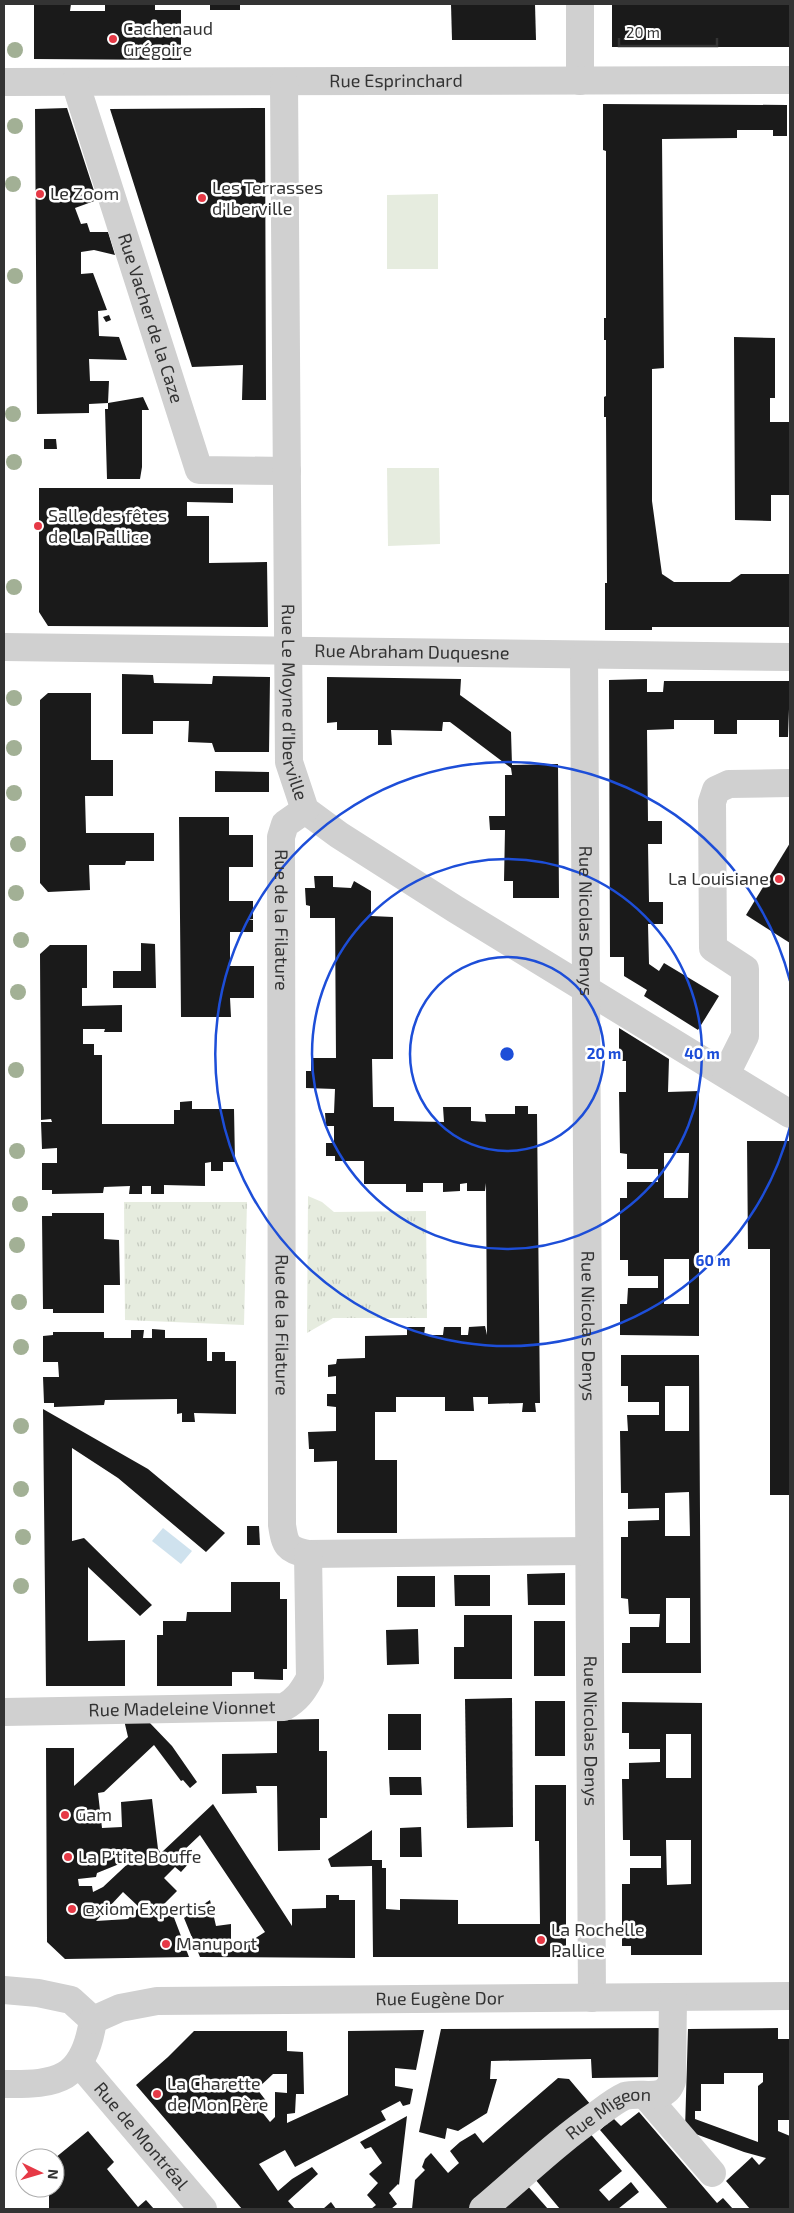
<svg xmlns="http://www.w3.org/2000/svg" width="794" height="2213" font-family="'Exo 2',sans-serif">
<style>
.grass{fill:url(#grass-tufts)}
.green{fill:#e6ecdf}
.water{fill:#cfe2ee}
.building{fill:#1a1a1a;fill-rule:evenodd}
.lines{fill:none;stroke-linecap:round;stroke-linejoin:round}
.minor{stroke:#d0d0d0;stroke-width:28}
.tree{fill:#a2b095}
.ring{fill:none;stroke:#1d4ed8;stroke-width:2.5}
.poi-dot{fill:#e63946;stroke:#fff;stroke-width:2}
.labels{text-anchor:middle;stroke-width:5;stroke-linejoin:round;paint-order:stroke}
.poi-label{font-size:18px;fill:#333;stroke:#fff;text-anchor:start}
.street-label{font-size:18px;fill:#333;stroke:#fff}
.centre{fill:#1d4ed8;stroke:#fff;stroke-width:2.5}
.ring-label{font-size:15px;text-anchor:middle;font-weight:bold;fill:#1d4ed8;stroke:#fff;stroke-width:5;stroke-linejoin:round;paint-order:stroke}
</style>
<defs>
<pattern id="grass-tufts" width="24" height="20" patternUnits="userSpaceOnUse" patternTransform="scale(1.25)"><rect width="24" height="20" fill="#e6ecdf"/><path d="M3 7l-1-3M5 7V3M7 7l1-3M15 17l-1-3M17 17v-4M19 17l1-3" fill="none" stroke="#c6cbc0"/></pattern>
</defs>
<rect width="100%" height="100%" fill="#fff"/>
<g class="grass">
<polygon points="308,1196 322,1202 334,1212 426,1211 427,1318 333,1318 307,1333"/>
<polygon points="124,1202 247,1202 244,1325 125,1320"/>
</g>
<g class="green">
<polygon points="438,194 438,269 387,269 387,195"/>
<polygon points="387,468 439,468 440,544 388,546"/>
</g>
<polygon class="water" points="163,1528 192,1551 181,1564 152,1541"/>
<g class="building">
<polygon points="34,4 71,4 70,11 105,11 105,4 155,4 155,10 181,10 181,60 34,59"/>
<rect x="210" y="4" width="30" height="6"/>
<polygon points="451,4 535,4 536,40 452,40"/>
<rect x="612" y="4" width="178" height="43"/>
<polygon points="603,104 787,105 787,136 773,136 773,130 737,130 737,138 662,139 664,368 652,369 652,501 662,574 674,582 730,582 741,574 790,574 790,627 652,627 652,630 605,630 605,583 607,583 606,417 604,417 604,397 606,396 606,340 604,340 604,318 606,318 606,151 603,150"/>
<polygon points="67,108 97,200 75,208 81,224 87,223 90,232 108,232 115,255 94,250 81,252 81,274 93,273 107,310 98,311 99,336 119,337 127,360 89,359 90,381 109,381 108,403 143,397 149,410 142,410 142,467 140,479 107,479 105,409 108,409 108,403 89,404 89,413 37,414 35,109"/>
<polygon points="265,108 266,400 242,400 243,365 192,367 110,109"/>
<polygon points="109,315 111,320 106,322 103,317"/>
<polygon points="734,337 775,338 775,398 770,398 770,422 790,422 790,495 771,495 771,521 735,520"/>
<polygon points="44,439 56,439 57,449 44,449"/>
<polygon points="39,488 233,488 233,503 187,502 187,516 209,516 209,563 267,562 268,627 48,626 39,612"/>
<polygon points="122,674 153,675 154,683 212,684 213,676 270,677 269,752 215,752 212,743 188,742 189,721 153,721 153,734 122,734"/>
<polygon points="327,677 461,679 460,695 511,732 512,765 558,764 559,898 513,898 513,881 504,881 505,830 490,830 489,816 505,816 505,775 512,775 511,768 450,722 443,722 442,731 391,730 392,745 378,745 378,730 337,730 337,722 327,723"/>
<polygon points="647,679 647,692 663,692 664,681 790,681 788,737 779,737 779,720 737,720 737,734 714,734 714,720 674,720 674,729 647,730 648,821 662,821 662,844 648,844 649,902 663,902 663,924 648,924 649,964 659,971 664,963 719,996 698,1030 644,996 647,990 624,976 624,957 610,957 609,680"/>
<polygon points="48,693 91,693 91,760 113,760 113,796 85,796 86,833 154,833 154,861 126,861 125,865 89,865 90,890 48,892 40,883 40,700"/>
<polygon points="215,771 269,772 269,792 215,792"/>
<polygon points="179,817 229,817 229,835 253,835 253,867 229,867 229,901 253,901 253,919 247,919 253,920 253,932 230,932 230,966 254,966 254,998 230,998 231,1017 181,1017"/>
<polygon points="790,843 790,943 746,915"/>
<polygon points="314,876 333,876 333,887 351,888 354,881 371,891 371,916 393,917 393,1059 372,1059 373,1107 394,1107 394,1121 444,1122 443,1107 471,1107 471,1121 486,1122 485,1114 515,1114 515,1106 528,1106 528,1114 537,1114 540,1403 535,1403 536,1412 522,1412 523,1403 488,1404 488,1397 473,1397 474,1411 445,1411 445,1397 396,1397 396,1412 375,1412 375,1460 397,1460 397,1533 337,1533 337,1461 314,1462 314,1449 309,1449 308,1432 336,1431 336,1407 327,1406 327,1394 336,1394 336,1376 328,1377 328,1365 336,1364 337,1359 365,1358 365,1336 407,1335 407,1327 425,1327 424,1335 443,1335 444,1327 461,1327 461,1335 468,1335 469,1327 485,1326 487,1335 486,1183 485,1191 467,1191 467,1183 460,1184 460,1191 443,1192 443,1183 423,1183 423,1192 406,1192 406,1184 364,1184 364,1161 335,1161 335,1156 326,1156 326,1143 334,1143 334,1126 326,1126 325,1113 334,1113 335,1089 306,1088 306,1071 311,1071 311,1058 336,1058 335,918 310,918 310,906 306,905 305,888 315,888"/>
<polygon points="141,943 155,944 156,988 113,988 113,971 141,971"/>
<polygon points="50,945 87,945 87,988 82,988 82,1006 122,1005 122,1032 104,1032 105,1029 83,1029 83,1044 94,1044 94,1055 102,1055 102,1124 174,1124 174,1110 180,1110 180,1102 192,1101 192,1109 234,1109 235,1162 223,1162 223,1171 211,1171 211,1162 205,1163 205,1186 164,1185 164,1194 151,1194 151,1186 142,1186 142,1194 129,1194 130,1186 104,1187 103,1193 52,1194 52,1190 42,1190 42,1163 57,1163 57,1148 42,1149 41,1122 52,1122 51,1119 41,1120 40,954"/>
<path d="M619,1028L669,1059L668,1092L699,1091V1336L620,1335V1304H627L628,1288H658V1276H628V1260H620V1198H627V1182H658V1169H627V1154L620,1153L619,1092H626V1061H619ZM664,1153H689L688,1198H664ZM664,1259H689V1304H664Z"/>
<polygon points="747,1141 790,1141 790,1495 770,1495 770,1249 748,1249"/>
<polygon points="52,1213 104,1213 104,1239 119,1240 120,1285 104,1285 104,1313 53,1313 53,1309 43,1309 42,1216 52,1216"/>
<polygon points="152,1329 165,1330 165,1338 207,1338 207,1361 212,1361 212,1352 225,1352 225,1361 236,1361 236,1414 194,1413 195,1422 182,1422 182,1413 177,1414 177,1399 105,1400 104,1405 54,1407 54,1403 44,1403 43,1377 59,1377 58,1362 43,1362 43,1336 53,1335 53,1332 104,1332 104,1338 131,1338 131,1330 144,1330 143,1338 152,1338"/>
<path d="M621,1355H699L701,1673H622V1643H630V1627H659L660,1614H629L628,1599L621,1598V1537H628V1521L659,1520V1508L628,1509V1493H621L620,1431H628L627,1415H659V1402H628V1386H621ZM665,1386H689V1431H665ZM689,1492L690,1536H665V1493ZM666,1598H690V1643H666Z"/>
<polygon points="43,1409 148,1469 225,1533 206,1552 118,1478 72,1448 72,1541 84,1538 152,1605 140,1616 88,1567 88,1641 125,1640 125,1686 46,1686"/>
<polygon points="247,1526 259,1526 260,1545 247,1545"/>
<polygon points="565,1573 565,1605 528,1605 527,1574"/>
<polygon points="454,1575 490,1575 490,1606 455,1606"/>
<rect x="397" y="1576" width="38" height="31"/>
<polygon points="231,1582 280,1582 280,1599 287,1599 287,1669 283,1669 283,1680 254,1679 254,1672 232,1672 232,1686 157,1686 157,1635 163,1635 163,1621 186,1621 187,1612 231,1612"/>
<polygon points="464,1615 512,1615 512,1679 454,1679 454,1647 464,1647"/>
<rect x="534" y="1621" width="31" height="55"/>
<polygon points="418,1629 419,1664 387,1665 386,1630"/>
<polygon points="512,1698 513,1827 467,1828 465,1699"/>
<rect x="535" y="1701" width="30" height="55"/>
<path d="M622,1702L702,1703V1955H631V1946H622V1884H630V1868H661V1856H630V1840H623L622,1779H629V1763L660,1762V1749H629V1733H622ZM666,1734H691V1778H666ZM666,1840H691V1884L667,1885Z"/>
<rect x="388" y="1714" width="33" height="36"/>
<polygon points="319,1719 319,1751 327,1751 327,1818 320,1818 320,1850 278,1851 277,1786 256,1786 257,1793 222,1794 222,1754 277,1753 277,1720"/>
<path d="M124,1720L149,1722L172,1746L197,1782L190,1788L183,1780L181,1781L154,1745L104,1792L98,1793L102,1828L122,1827L121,1802L152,1799L158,1849L161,1853L213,1804L292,1926V1909L326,1908V1895H339V1900H355V1958L200,1957L184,1918L210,1900L216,1926L231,1924V1940L251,1941L265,1932L200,1835L181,1853L190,1862L181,1872L175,1867L164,1878L177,1891L163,1905L168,1915H173L189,1957L65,1959L47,1942L46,1748H74V1786L128,1737ZM134,1858L103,1887L93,1892L92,1886H79L78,1879L96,1877L97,1873ZM123,1892L139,1907L128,1919L96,1921Z"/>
<polygon points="389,1777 421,1777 422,1795 390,1795"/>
<polygon points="535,1785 566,1785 566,1957 373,1957 372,1866 331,1867 328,1859 372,1830 372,1860 382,1860 382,1868 386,1868 386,1909 400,1910 400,1899 458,1900 458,1924 540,1924 539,1841 535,1841"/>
<polygon points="421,1827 422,1857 400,1857 400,1828"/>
<polygon points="666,2028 665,2077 592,2078 591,2059 491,2061 490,2079 497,2079 487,2113 458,2131 447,2128 445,2139 419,2132 441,2029"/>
<path d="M778,2028V2039H790V2120H778V2131L790,2136V2209H750L726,2181L752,2157L759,2165L766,2158L744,2152L685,2130L688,2029ZM724,2073H763V2082L758,2086V2142L695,2119V2111H701V2084H724Z"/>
<path d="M424,2030L416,2070L395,2068V2086L413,2089L410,2104L403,2106L400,2101L381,2111L386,2120L295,2167L285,2150L259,2164L278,2191L292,2179L312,2167L318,2174L288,2201L295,2209H242L136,2085L168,2057L194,2031H287V2051L303,2052L304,2094H296L295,2113L287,2114V2123L348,2095V2031ZM273,2074H287V2093L275,2092V2117L270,2122L262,2112L267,2107V2102L257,2089Z"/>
<polygon points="558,2078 569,2079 591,2105 468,2209 412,2209 415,2180 425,2170 422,2167 425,2159 431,2153 448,2173 459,2163 450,2151 460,2142 475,2133 483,2143"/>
<polygon points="639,2112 717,2203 723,2198 733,2209 668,2209 600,2130 613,2118 621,2126"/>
<polygon points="407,2116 399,2185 398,2184 389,2193 397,2204 391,2209 371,2209 376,2205 367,2195 378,2183 369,2174 382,2163 371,2147 365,2149 360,2142"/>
<polygon points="88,2131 114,2162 107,2169 138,2207 146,2200 154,2209 49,2209 49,2188 55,2188 55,2158"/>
<polygon points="588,2131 622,2171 599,2190 609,2201 631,2182 639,2192 618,2209 560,2209 535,2179"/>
<polygon points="526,2184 548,2209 497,2209"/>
<polygon points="331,2202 336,2209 323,2209"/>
</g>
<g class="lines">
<g class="minor">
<polyline points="580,4 580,81"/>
<path id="s1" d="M4,82L790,80"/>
<path id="s2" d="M75,82L199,470L287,471"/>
<path id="s3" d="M284,82L289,762L305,810L339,835L455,909L790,1114"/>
<path id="s4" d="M4,647L790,657"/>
<path id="s5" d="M584,655L592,1998"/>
<path id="s6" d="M305,810L285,824L281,837L282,1525C285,1545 287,1550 308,1554L589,1551"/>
<polyline points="726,1074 745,1036 745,969 713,948 712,802 716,790 729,784 790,783"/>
<path id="s7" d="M4,1712L284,1707C297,1700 303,1691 310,1678L308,1554"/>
<path d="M4,1990L38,1993L71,2000L93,2020C84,2080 58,2085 4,2084"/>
<path id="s8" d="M93,2020L120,2008L157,2001L790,1996"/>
<path id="s9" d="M79,2063L203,2209"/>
<polyline points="645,2095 712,2173"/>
<path id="s10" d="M483,2209C521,2177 558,2141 599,2113C607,2107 616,2100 625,2096C642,2091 665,2103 672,2081L673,1997"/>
</g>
</g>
<g class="tree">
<circle cx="15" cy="50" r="8"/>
<circle cx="15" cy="126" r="8"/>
<circle cx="13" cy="184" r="8"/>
<circle cx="15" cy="276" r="8"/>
<circle cx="13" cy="414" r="8"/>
<circle cx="14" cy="462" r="8"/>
<circle cx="14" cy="587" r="8"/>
<circle cx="14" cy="698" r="8"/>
<circle cx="14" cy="748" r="8"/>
<circle cx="14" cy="793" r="8"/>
<circle cx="18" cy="844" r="8"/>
<circle cx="16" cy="893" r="8"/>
<circle cx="21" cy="940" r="8"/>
<circle cx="18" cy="992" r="8"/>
<circle cx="16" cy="1070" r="8"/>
<circle cx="17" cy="1151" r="8"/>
<circle cx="20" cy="1204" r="8"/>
<circle cx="17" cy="1245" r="8"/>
<circle cx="19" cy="1302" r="8"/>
<circle cx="21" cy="1347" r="8"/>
<circle cx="21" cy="1426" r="8"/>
<circle cx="21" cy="1489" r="8"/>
<circle cx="23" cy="1537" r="8"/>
<circle cx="21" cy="1586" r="8"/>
</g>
<g class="ring">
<circle cx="507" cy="1054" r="97"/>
<circle cx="507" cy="1054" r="195"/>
<path d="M790 1127A292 292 0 1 1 790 981"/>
</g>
<g class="poi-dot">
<circle cx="113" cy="39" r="5"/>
<circle cx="40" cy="194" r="5"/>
<circle cx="202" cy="198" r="5"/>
<circle cx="38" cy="526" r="5"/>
<circle cx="779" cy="879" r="5"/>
<circle cx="65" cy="1815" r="5"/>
<circle cx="68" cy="1857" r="5"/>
<circle cx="72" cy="1909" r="5"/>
<circle cx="541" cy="1940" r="5"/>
<circle cx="166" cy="1944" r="5"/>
<circle cx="157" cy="2094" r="5"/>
</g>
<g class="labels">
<g class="poi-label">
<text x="123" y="35">Cachenaud<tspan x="123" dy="21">Grégoire</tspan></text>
<text x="212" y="194">Les Terrasses<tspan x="212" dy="21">d'Iberville</tspan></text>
<text x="50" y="200">Le Zoom</text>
<text x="48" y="522">Salle des fêtes<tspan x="48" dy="21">de La Pallice</tspan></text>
<text x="769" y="885" text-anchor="end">La Louisiane</text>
<text x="75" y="1821">Gam</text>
<text x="78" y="1863">La P'tite Bouffe</text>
<text x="82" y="1915">@xiom Expertise</text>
<text x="551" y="1936">La Rochelle<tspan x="551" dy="21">Pallice</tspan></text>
<text x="176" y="1950">Manuport</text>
<text x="167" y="2090">La Charette<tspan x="167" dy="21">de Mon Père</tspan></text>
</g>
<g class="street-label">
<text dy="6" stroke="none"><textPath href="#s1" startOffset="392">Rue Esprinchard</textPath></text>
<text dy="6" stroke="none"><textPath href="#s2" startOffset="248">Rue Vacher de la Caze</textPath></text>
<text dy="6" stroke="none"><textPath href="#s4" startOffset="408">Rue Abraham Duquesne</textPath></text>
<text dy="6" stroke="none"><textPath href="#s3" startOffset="621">Rue Le Moyne d'Iberville</textPath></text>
<text dy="6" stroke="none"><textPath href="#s6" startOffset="121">Rue de la Filature</textPath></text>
<text dy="6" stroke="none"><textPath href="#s5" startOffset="266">Rue Nicolas Denys</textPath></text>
<text dy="6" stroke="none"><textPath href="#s6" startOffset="526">Rue de la Filature</textPath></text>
<text dy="6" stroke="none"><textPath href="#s5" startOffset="671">Rue Nicolas Denys</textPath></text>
<text dy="6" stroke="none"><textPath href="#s7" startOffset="178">Rue Madeleine Vionnet</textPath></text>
<text dy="6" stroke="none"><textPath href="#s5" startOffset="1076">Rue Nicolas Denys</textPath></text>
<text dy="6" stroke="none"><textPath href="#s8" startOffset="350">Rue Eugène Dor</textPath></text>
<text dy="6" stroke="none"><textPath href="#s10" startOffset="160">Rue Migeon</textPath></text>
<text dy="6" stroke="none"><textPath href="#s9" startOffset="96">Rue de Montréal</textPath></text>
</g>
</g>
<circle cx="507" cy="1054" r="8" class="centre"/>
<g class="ring-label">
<text x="604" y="1059">20 m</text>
<text x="702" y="1059">40 m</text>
<text x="713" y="1266">60 m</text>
</g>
<rect width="794" height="2213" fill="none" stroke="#333333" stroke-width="10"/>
<g transform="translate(40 2173) rotate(95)"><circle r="24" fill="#ffffff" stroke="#adadad"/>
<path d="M0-4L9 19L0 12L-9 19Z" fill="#e63946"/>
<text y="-8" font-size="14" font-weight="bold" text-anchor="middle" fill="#333333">N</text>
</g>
<path d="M619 38v8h98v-8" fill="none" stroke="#333333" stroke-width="2.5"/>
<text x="626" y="38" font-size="15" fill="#333333" stroke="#ffffff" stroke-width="4" paint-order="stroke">20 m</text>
</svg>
